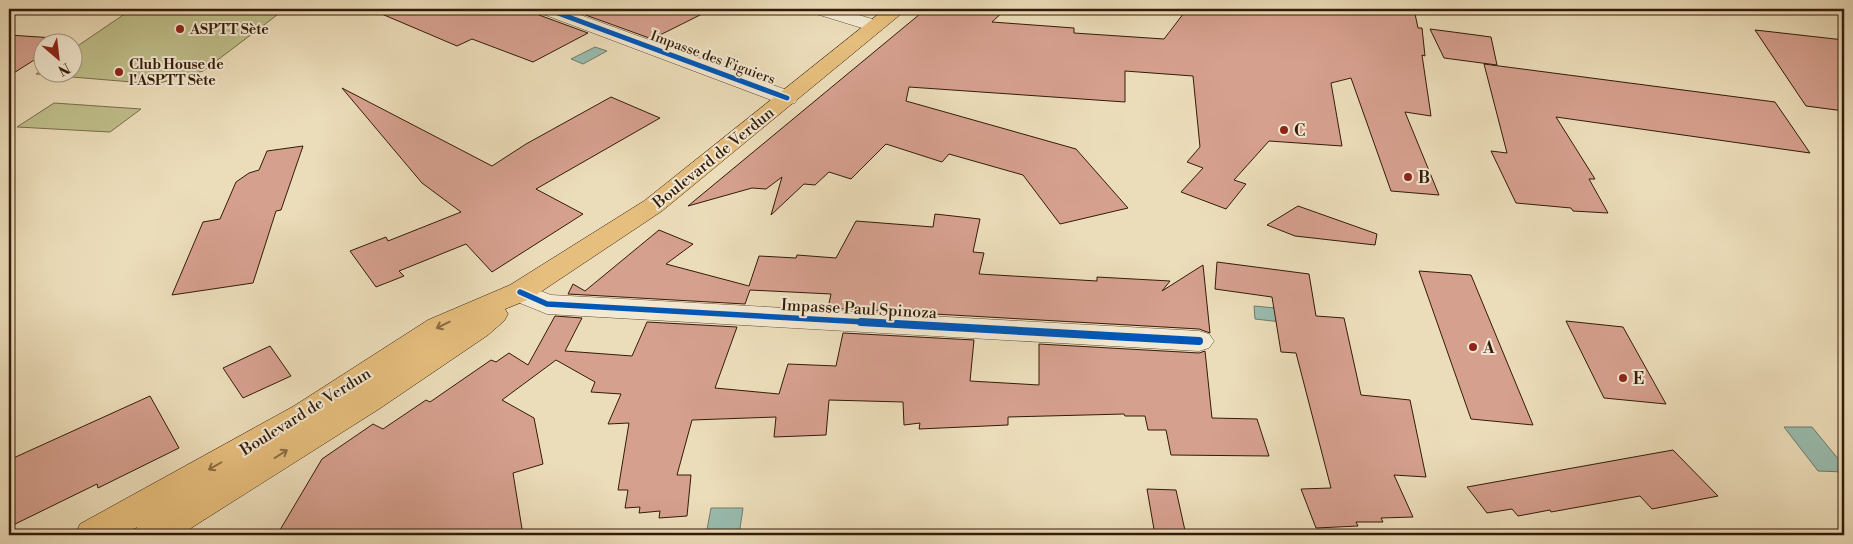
<svg xmlns="http://www.w3.org/2000/svg" width="1853" height="544" font-family="'Libre Bodoni',serif">
<style>
.green{fill:#bfbf8b;stroke:#796d4a}
.water{fill:#99bcaf;stroke:#707c6d}
.building{fill:#d6a08f;stroke:#331b09}
.lines{fill:none;stroke-linecap:round;stroke-linejoin:round}
.minor-casing{stroke:#614c35;stroke-width:1}
.major-casing{stroke:#331b09;stroke-width:1}
.minor{fill:#f3e9d2;fill-rule:evenodd}
.major{fill:#e6be7d;fill-rule:evenodd}
.cycleway-far2-casing{stroke:#f3e9d2;stroke-width:8}
.cycleway-far1-casing{stroke:#f3e9d2;stroke-width:9}
.cycleway-casing{stroke:#f3e9d2;stroke-width:11}
.cycleway-far2{stroke:#0057b8;stroke-width:5}
.cycleway-far1{stroke:#0057b8;stroke-width:5.5}
.cycleway{stroke:#0057b8;stroke-width:8}
.oneway{stroke:#8c6c43}
.poi-dot{fill:#8f2418;stroke:#f3e9d2;stroke-width:2}
.labels{text-anchor:middle;stroke-width:4;stroke-linejoin:round;paint-order:stroke}
.far-poi-label{font-size:14px;font-weight:bold;fill:#331b09;stroke:#f3e9d2;text-anchor:start}
.far-street-label{font-size:14px;fill:#331b09;stroke:#f3e9d2}
.poi-label{font-size:16px;font-weight:bold;fill:#331b09;stroke:#f3e9d2;text-anchor:start}
.street-label{font-size:16px;fill:#331b09;stroke:#f3e9d2}
</style>
<rect width="100%" height="100%" fill="#ecddba"/>
<filter id="stains"><feTurbulence type="fractalNoise" baseFrequency=".004" numOctaves="4"/><feColorMatrix values="0 0 0 0 .2 0 0 0 0 .09 0 0 0 0 .02 0 0 0 .5 -.17"/></filter>
<radialGradient id="worn" r=".72"><stop offset=".6" stop-color="#630" stop-opacity="0"/><stop offset="1" stop-color="#630" stop-opacity=".3"/></radialGradient>
<g class="green">
<polygon points="132,9 285,9 203,71 156,84 36,74 42,70 42,72 72,72 73,49"/>
<polygon points="54,103 141,109 110,132 17,127"/>
</g>
<g class="water">
<polygon points="595,47 607,51 583,64 571,59"/>
<polygon points="1254,306 1296,310 1299,324 1255,319"/>
<polygon points="1784,427 1812,427 1844,466 1844,472 1818,471"/>
<polygon points="711,508 743,508 739,535 706,535"/>
</g>
<g class="building">
<polygon points="370,9 536,9 539,15 588,33 533,62 472,39 457,46"/>
<polygon points="569,9 712,9 652,39"/>
<polygon points="926,9 1006,9 992,22 1074,28 1074,33 1164,39 1187,9 1414,9 1418,28 1422,28 1425,56 1422,55 1431,116 1405,112 1439,195 1391,191 1351,78 1331,83 1342,146 1269,141 1234,180 1246,184 1226,209 1181,192 1203,168 1187,162 1200,147 1193,76 1125,71 1125,102 909,87 906,101 1076,149 1128,208 1060,224 1023,175 949,154 942,162 886,144 851,179 829,172 815,185 804,184 771,215 782,177 766,189 752,188 688,206"/>
<polygon points="1430,29 1491,37 1497,65 1444,58"/>
<polygon points="1755,30 1844,40 1844,111 1806,106"/>
<polygon points="9,35 69,39 63,42 42,42 42,55 9,76"/>
<polygon points="1484,64 1775,102 1810,153 1556,117 1595,179 1589,179 1608,213 1573,211 1571,208 1516,203 1491,151 1507,153"/>
<polygon points="342,88 492,166 526,144 611,97 660,118 536,189 583,214 492,272 466,244 399,271 404,276 376,287 350,251 386,237 388,241 461,212 422,183"/>
<polygon points="303,146 281,210 276,211 253,283 172,295 203,222 220,219 236,182 249,173 259,170 267,151"/>
<polygon points="1298,206 1377,234 1375,245 1295,236 1267,225"/>
<polygon points="935,214 980,219 973,252 984,253 979,274 1097,281 1097,277 1170,281 1162,291 1203,265 1210,333 1199,329 828,308 831,294 750,290 745,304 568,294 573,284 585,291 659,230 693,244 666,264 749,286 759,256 796,258 797,255 836,258 856,221 933,227"/>
<polygon points="1217,262 1309,274 1316,316 1344,318 1361,395 1410,400 1426,477 1394,475 1413,517 1381,518 1383,522 1356,522 1358,526 1316,528 1301,489 1331,488 1296,353 1281,352 1272,297 1215,289"/>
<polygon points="1419,271 1471,275 1533,425 1471,419"/>
<polygon points="555,316 582,318 565,351 632,356 647,322 737,327 715,388 779,394 788,364 836,366 843,333 974,340 970,381 1039,385 1039,344 1199,353 1205,351 1212,418 1257,419 1269,456 1171,455 1166,430 1148,430 1145,416 1125,416 1124,414 1008,417 1008,425 919,429 920,423 904,425 903,402 829,400 826,435 774,437 776,417 692,420 677,475 691,475 687,516 659,518 660,511 639,513 640,507 625,508 628,490 618,490 629,423 608,424 621,394 591,392 595,382 556,360 502,400 534,418 543,464 513,473 523,535 277,535 322,459 373,424 383,429 426,400 430,402 491,360 496,362 509,353 528,365"/>
<polygon points="1566,321 1623,327 1666,404 1604,398"/>
<polygon points="270,346 291,376 243,398 223,368"/>
<polygon points="150,396 179,448 98,488 97,484 9,527 9,460"/>
<polygon points="1673,450 1718,496 1652,509 1640,496 1551,512 1550,510 1518,516 1512,509 1487,513 1467,487"/>
<polygon points="1147,489 1176,490 1186,535 1155,535"/>
</g>
<g class="lines">
<defs>
<g id="minor">
<polygon points="538,9 564,9 795,93 798,98 795,103 787,105 779,103 540,13"/>
<polygon points="810,9 839,9 882,22 885,26 882,30 875,32 813,13"/>
<polygon points="520,283 551,295 1199,331 1209,334 1214,341 1209,348 1199,351 547,314 510,299 506,292 510,285"/>
</g>
<polygon id="major" points="885,9 907,9 662,211 530,299 505,309 508,314 504,321 488,335 379,409 180,535 133,535 137,527 123,535 75,535 80,524 294,406 428,320 510,285 644,201"/>
</defs>
<use href="#minor" class="minor-casing"/>
<use href="#major" class="major-casing"/>
<use href="#minor" class="minor"/>
<use href="#major" class="major"/>
<defs>
<polyline id="cycleway-far2" points="547,9 787,98"/>
<polyline id="cycleway-far1" points="520,292 547,304 883,323"/>
<polyline id="cycleway" points="861,322 1199,341"/>
</defs>
<use href="#cycleway-far2" class="cycleway-far2-casing"/>
<use href="#cycleway-far1" class="cycleway-far1-casing"/>
<use href="#cycleway" class="cycleway-casing"/>
<use href="#cycleway-far2" class="cycleway-far2"/>
<use href="#cycleway-far1" class="cycleway-far1"/>
<use href="#cycleway" class="cycleway"/>
</g>
<defs><path id="oneway-shaft" d="M-6 0H5M1.5-3L5.5 0L1.5 3" fill="none" stroke-width="1.6" stroke-linecap="round" stroke-linejoin="round" transform="scale(1.25)"/></defs>
<g class="oneway">
<use href="#oneway-shaft" transform="translate(443 325) rotate(154)"/>
<use href="#oneway-shaft" transform="translate(281 454) rotate(-32)"/>
<use href="#oneway-shaft" transform="translate(215 466) rotate(150)"/>
</g>
<g class="poi-dot">
<circle cx="180" cy="29" r="5"/>
<circle cx="119" cy="72" r="5"/>
<circle cx="1284" cy="130" r="5"/>
<circle cx="1408" cy="177" r="5"/>
<circle cx="1473" cy="347" r="5"/>
<circle cx="1623" cy="378" r="5"/>
</g>
<g class="labels">
<g class="far-poi-label">
<text x="190" y="34">ASPTT Sète</text>
<text x="129" y="69">Club House de<tspan x="129" dy="16">l'ASPTT Sète</tspan></text>
</g>
<g class="far-street-label">
<text transform="translate(713 57) rotate(20)" y="5">Impasse des Figuiers</text>
</g>
<g class="poi-label">
<text x="1294" y="136">C</text>
<text x="1418" y="183">B</text>
<text x="1483" y="353">A</text>
<text x="1633" y="384">E</text>
</g>
<g class="street-label">
<text transform="translate(713 157) rotate(-39)" y="6">Boulevard de Verdun</text>
<text transform="translate(859 308) rotate(3)" y="6">Impasse Paul Spinoza</text>
<text transform="translate(305 411) rotate(-32)" y="6">Boulevard de Verdun</text>
</g>
</g>
<rect width="1853" height="544" fill="none" stroke="#ecddba" stroke-width="30"/>
<rect x="10" y="10" width="1833" height="524" fill="none" stroke="#331b09" stroke-width="2.5"/>
<rect x="15" y="15" width="1823" height="514" fill="none" stroke="#331b09"/>
<g transform="translate(58 58) rotate(152)"><circle r="24" fill="#f3e9d2" stroke="#a69782"/>
<path d="M0-4L9 19L0 12L-9 19Z" fill="#8f2418"/>
<text y="-8" font-size="14" font-weight="bold" text-anchor="middle" fill="#331b09">N</text>
</g>
<rect width="100%" height="100%" filter="url(#stains)"/>
<rect width="100%" height="100%" fill="url(#worn)"/>
</svg>
